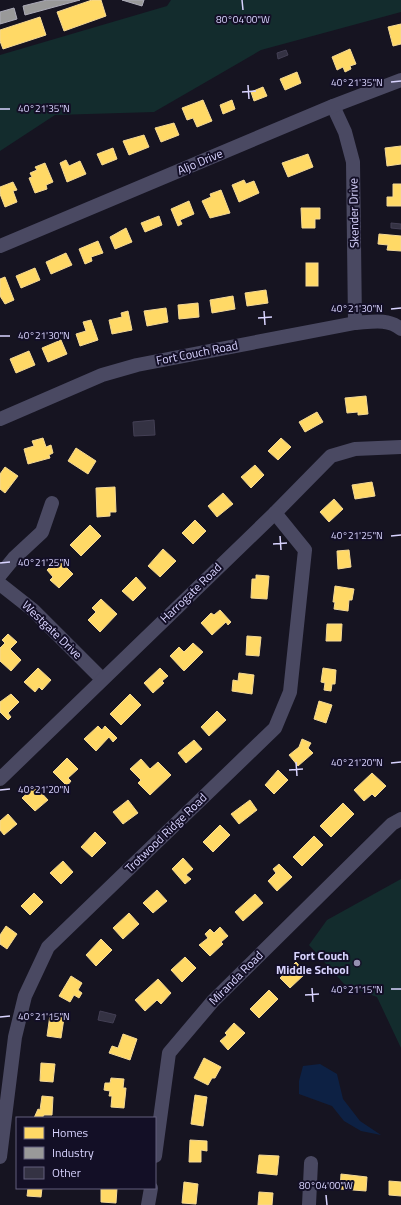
<svg xmlns="http://www.w3.org/2000/svg" width="401" height="1205" font-family="'Titillium Web',sans-serif">
<style>
.green{fill:#132c2d}
.water{fill:#0d2144}
.homes{fill:#ffd966;stroke:#f4d894}
.industry{fill:#999;stroke:#acabb8}
.building{fill:#343243;stroke:#433f54}
.lines{fill:none;stroke-linecap:round;stroke-linejoin:round}
.minor{stroke:#4a4962;stroke-width:14}
.ticks{fill:none;stroke:#d9d4ff;stroke-width:1.5}
.poi-dot{fill:#9591b1;stroke:#130f26;stroke-width:1.5}
.labels{text-anchor:middle;stroke-width:4;stroke-linejoin:round;paint-order:stroke}
.street-label{font-size:12px;fill:#d9d4ff;stroke:#130f26}
.poi-label{font-size:12px;font-weight:bold;fill:#d9d4ff;stroke:#130f26;text-anchor:end}
.ticks-label{font-size:10px;text-anchor:middle;fill:#d9d4ff;stroke:#130f26;stroke-width:4;stroke-linejoin:round;paint-order:stroke}
</style>
<rect width="100%" height="100%" fill="#161421"/>
<g class="green">
<polygon points="171,0 401,0 401,12 261,50 154,112 55,115 0,151 0,55 167,6"/>
<polygon points="401,879 401,1048 377,997 345,985 309,945 327,920"/>
</g>
<polygon class="water" points="320,1064 337,1074 343,1099 360,1121 381,1135 361,1131 344,1121 332,1106 299,1094 299,1081 303,1066"/>
<g class="homes">
<polygon points="92,0 101,0 106,16 64,31 57,12"/>
<polygon points="40,17 46,35 3,49 0,41 0,30"/>
<polygon points="401,24 401,44 393,46 388,27"/>
<polygon points="350,49 356,64 350,66 351,69 345,72 343,67 337,70 332,57"/>
<polygon points="297,72 301,83 285,90 280,79"/>
<polygon points="263,87 267,96 254,101 251,92"/>
<polygon points="203,100 212,121 197,127 193,118 187,120 182,108"/>
<polygon points="232,100 235,109 223,114 220,105"/>
<polygon points="174,123 179,135 161,142 155,128"/>
<polygon points="144,135 149,147 129,155 123,141"/>
<polygon points="401,146 401,164 387,166 385,148"/>
<polygon points="113,148 117,159 102,165 97,154"/>
<polygon points="308,154 313,167 288,177 282,163"/>
<polygon points="66,160 69,166 80,161 86,174 67,182 60,163"/>
<polygon points="45,163 53,182 46,185 47,189 35,193 29,178 32,177 30,173 37,170 35,167"/>
<polygon points="244,180 246,184 254,181 259,193 239,202 232,185"/>
<polygon points="13,182 17,190 13,191 17,202 5,207 0,194 0,187"/>
<polygon points="393,184 401,184 401,206 387,206 387,197 393,197"/>
<polygon points="221,190 230,213 210,218 202,201 211,197 210,194"/>
<polygon points="189,201 194,214 180,220 182,224 178,226 171,209"/>
<polygon points="301,208 320,208 320,219 315,219 315,228 302,228"/>
<polygon points="159,216 162,225 145,232 141,223"/>
<polygon points="126,228 132,242 115,249 110,237"/>
<polygon points="379,234 401,236 401,251 387,250 388,245 378,244"/>
<polygon points="98,241 103,253 91,257 92,261 85,264 79,249"/>
<polygon points="66,253 72,265 51,274 46,262"/>
<rect x="306" y="263" width="12" height="23"/>
<polygon points="35,268 40,280 21,288 16,276"/>
<polygon points="5,277 14,300 5,304 0,296 0,279"/>
<polygon points="266,290 268,303 247,306 245,293"/>
<polygon points="233,296 235,309 212,313 210,300"/>
<polygon points="198,303 199,317 179,319 178,305"/>
<polygon points="166,308 168,322 147,326 144,311"/>
<polygon points="128,311 132,330 112,334 109,320 122,317 121,313"/>
<polygon points="91,320 98,340 80,346 76,334 86,331 83,322"/>
<polygon points="61,340 67,354 48,362 42,348"/>
<polygon points="29,351 35,365 16,373 10,359"/>
<polygon points="366,396 368,414 358,415 358,412 347,413 345,398"/>
<polygon points="317,412 323,422 305,432 299,422"/>
<polygon points="43,438 46,447 51,445 53,453 49,455 50,458 28,464 24,449 34,446 32,441"/>
<polygon points="281,438 291,447 278,460 268,451"/>
<polygon points="76,448 96,461 88,474 68,461"/>
<polygon points="255,465 264,475 251,488 241,477"/>
<polygon points="5,467 18,476 5,493 0,489 0,474"/>
<polygon points="372,482 375,496 355,499 352,485"/>
<polygon points="115,487 116,512 110,512 110,516 97,517 96,488"/>
<polygon points="223,493 233,504 217,517 208,506"/>
<polygon points="334,499 343,509 329,522 320,512"/>
<polygon points="195,520 206,531 193,544 182,533"/>
<polygon points="90,525 101,536 81,556 70,545"/>
<polygon points="163,549 176,561 160,577 148,566"/>
<polygon points="349,550 351,567 338,569 337,551"/>
<polygon points="58,559 73,574 59,588 50,580 53,577 47,570"/>
<polygon points="256,575 269,576 267,599 251,598 252,579 256,579"/>
<polygon points="136,577 146,588 133,601 122,591"/>
<polygon points="335,586 354,589 352,600 349,600 348,611 334,609 335,602 333,602"/>
<polygon points="101,599 117,614 100,632 88,620 96,612 92,608"/>
<polygon points="220,610 231,622 228,625 226,622 212,635 201,623 211,613 214,615"/>
<polygon points="327,624 342,624 341,641 326,641"/>
<polygon points="8,634 17,642 10,649 21,660 11,671 0,661 0,648 5,643 2,640"/>
<polygon points="247,636 261,637 259,656 246,655"/>
<polygon points="193,643 203,652 184,671 170,656 179,647 184,652"/>
<polygon points="38,668 51,680 42,690 39,687 35,692 24,682"/>
<polygon points="160,668 168,676 162,681 164,683 153,693 144,683"/>
<polygon points="323,668 336,670 335,684 332,684 331,691 324,690 325,683 321,682"/>
<polygon points="239,673 254,675 252,694 232,691 233,680 238,681"/>
<polygon points="11,694 19,702 8,713 11,717 8,720 0,712 0,702"/>
<polygon points="130,694 141,705 121,725 110,714"/>
<polygon points="319,701 332,705 326,723 314,719"/>
<polygon points="217,711 226,720 209,736 201,727"/>
<polygon points="98,726 102,730 105,726 117,738 113,742 109,737 96,751 84,739"/>
<polygon points="302,739 311,743 308,748 313,753 298,766 289,755 299,747"/>
<polygon points="194,740 202,749 186,763 178,753"/>
<polygon points="67,758 78,769 68,778 71,781 67,786 53,772"/>
<polygon points="141,759 150,769 158,762 171,775 150,795 138,783 141,780 130,769"/>
<polygon points="278,770 288,780 274,794 265,785"/>
<polygon points="372,773 386,786 375,797 372,794 364,801 354,790"/>
<polygon points="35,786 48,800 35,811 22,798"/>
<polygon points="128,800 138,813 123,824 113,812"/>
<polygon points="250,800 257,810 239,824 231,814"/>
<polygon points="343,803 354,814 331,837 320,826"/>
<polygon points="8,814 17,824 4,835 0,830 0,821"/>
<polygon points="220,825 230,835 213,852 203,842"/>
<polygon points="95,832 106,843 92,857 81,847"/>
<polygon points="314,836 323,845 302,866 293,857"/>
<polygon points="183,858 193,869 186,875 191,879 185,884 172,869"/>
<polygon points="63,861 73,872 61,884 50,873"/>
<polygon points="279,864 292,877 277,891 268,881 276,873 273,869"/>
<polygon points="157,890 167,901 153,913 143,903"/>
<polygon points="34,893 43,902 30,915 21,906"/>
<polygon points="255,894 263,903 243,921 235,912"/>
<polygon points="129,913 139,924 123,939 113,928"/>
<polygon points="6,926 17,934 7,949 0,944 0,935"/>
<polygon points="220,927 228,936 221,942 223,944 210,956 199,945 208,938 205,934 210,929 214,933"/>
<polygon points="101,939 112,950 96,966 86,955"/>
<polygon points="185,957 196,968 182,982 171,970"/>
<polygon points="296,962 306,973 290,988 280,978"/>
<polygon points="71,976 82,983 78,990 82,993 79,998 74,995 70,1002 59,996"/>
<polygon points="158,979 171,993 161,1004 157,1000 145,1011 135,1000"/>
<polygon points="269,990 278,999 259,1018 250,1009"/>
<polygon points="50,1015 64,1018 61,1038 47,1036"/>
<polygon points="234,1023 245,1033 228,1050 220,1041 227,1035 225,1033"/>
<polygon points="123,1034 137,1039 130,1060 109,1053 112,1046 118,1048"/>
<polygon points="204,1058 221,1067 215,1078 212,1078 208,1085 194,1078"/>
<polygon points="41,1063 55,1064 53,1082 40,1081"/>
<polygon points="111,1078 124,1079 123,1088 126,1088 124,1108 111,1107 112,1096 109,1096 110,1091 104,1090 105,1083 110,1083"/>
<polygon points="195,1095 207,1097 203,1126 191,1124"/>
<polygon points="42,1096 53,1097 52,1115 44,1115 42,1118 34,1118 38,1109 40,1110"/>
<polygon points="190,1140 207,1141 207,1151 201,1150 201,1162 189,1162"/>
<polygon points="259,1155 279,1156 277,1175 257,1173"/>
<polygon points="341,1174 367,1177 366,1191 340,1189"/>
<polygon points="389,1181 401,1182 401,1196 389,1195"/>
<polygon points="184,1182 198,1184 196,1204 182,1203"/>
<polygon points="28,1188 42,1188 41,1197 27,1196"/>
<polygon points="101,1188 117,1188 116,1203 101,1202"/>
<polygon points="259,1192 273,1193 272,1205 258,1205"/>
</g>
<g class="industry">
<polygon points="47,0 80,0 25,15 23,6"/>
<polygon points="122,0 144,0 142,6"/>
<polygon points="14,8 17,19 0,24 0,12"/>
</g>
<g class="building">
<polygon points="286,50 288,55 278,59 277,53"/>
<polygon points="391,223 401,224 401,229 391,228"/>
<polygon points="154,420 155,435 134,436 133,422"/>
<polygon points="100,1011 116,1015 113,1023 98,1020"/>
</g>
<g class="lines">
<g class="minor">
<polyline points="333,106 345,132 353,162 355,323"/>
<polyline points="0,246 333,106 401,80"/>
<path d="M0,419L102,375L137,365L355,323C371,322 388,318 401,329"/>
<polyline points="0,575 14,558 42,532 52,503"/>
<polyline points="0,584 33,610 102,679"/>
<polyline points="0,779 275,513 331,456 355,449 401,447"/>
<polyline points="155,1156 169,1053 213,1001 392,824 401,819"/>
<polyline points="0,1157 15,1037 25,996 48,947 275,728 290,692 305,550 275,513"/>
<polyline points="148,1205 151,1188"/>
<polyline points="309,1205 311,1163"/>
</g>
</g>
<path class="ticks" d="M242,0L243,10M391,82L401,81M248,85L249,99M242,92L256,91M0,109H10M391,309L401,308M264,311L265,325M258,318L272,317M0,336H10M280,536L281,550M391,536L401,535M273,544L287,543M0,563L10,562M296,762L297,776M391,763L401,762M289,770L303,769M0,790L10,789M312,988L313,1002M391,989H401M305,995L319,994M0,1017L10,1016M326,1195L327,1205"/>
<circle class="poi-dot" cx="357" cy="963" r="4"/>
<g class="labels">
<g class="street-label">
<text transform="translate(200 162) rotate(-23)" y="4">Aljo Drive</text>
<text transform="translate(354 213) rotate(-91)" y="4">Skender Drive</text>
<text transform="translate(197 353) rotate(-11)" y="4">Fort Couch Road</text>
<text transform="translate(191 593) rotate(-44)" y="4">Harrogate Road</text>
<text transform="translate(52 630) rotate(44)" y="4">Westgate Drive</text>
<text transform="translate(166 833) rotate(-44)" y="4">Trotwood Ridge Road</text>
<text transform="translate(236 978) rotate(-45)" y="4">Miranda Road</text>
</g>
<g class="poi-label">
<text x="349" y="960">Fort Couch<tspan x="349" dy="14">Middle School</tspan></text>
</g>
</g>
<g class="ticks-label">
<text x="243" y="23">80°04'00"W</text>
<text x="357" y="86">40°21'35"N</text>
<text x="44" y="112">40°21'35"N</text>
<text x="357" y="312">40°21'30"N</text>
<text x="44" y="339">40°21'30"N</text>
<text x="357" y="539">40°21'25"N</text>
<text x="44" y="566">40°21'25"N</text>
<text x="357" y="766">40°21'20"N</text>
<text x="44" y="793">40°21'20"N</text>
<text x="357" y="993">40°21'15"N</text>
<text x="44" y="1020">40°21'15"N</text>
<text x="326" y="1189">80°04'00"W</text>
</g>
<rect x="16" y="1117" width="140" height="72" fill="#130f26" stroke="#625e7d"/>
<rect x="24" y="1127" width="20" height="12" fill="#ffd966" stroke="#625e7d"/>
<text x="52" y="1137" font-size="12" fill="#d9d4ff">Homes</text>
<rect x="24" y="1147" width="20" height="12" fill="#999999" stroke="#625e7d"/>
<text x="52" y="1157" font-size="12" fill="#d9d4ff">Industry</text>
<rect x="24" y="1167" width="20" height="12" fill="#343243" stroke="#625e7d"/>
<text x="52" y="1177" font-size="12" fill="#d9d4ff">Other</text>
</svg>
